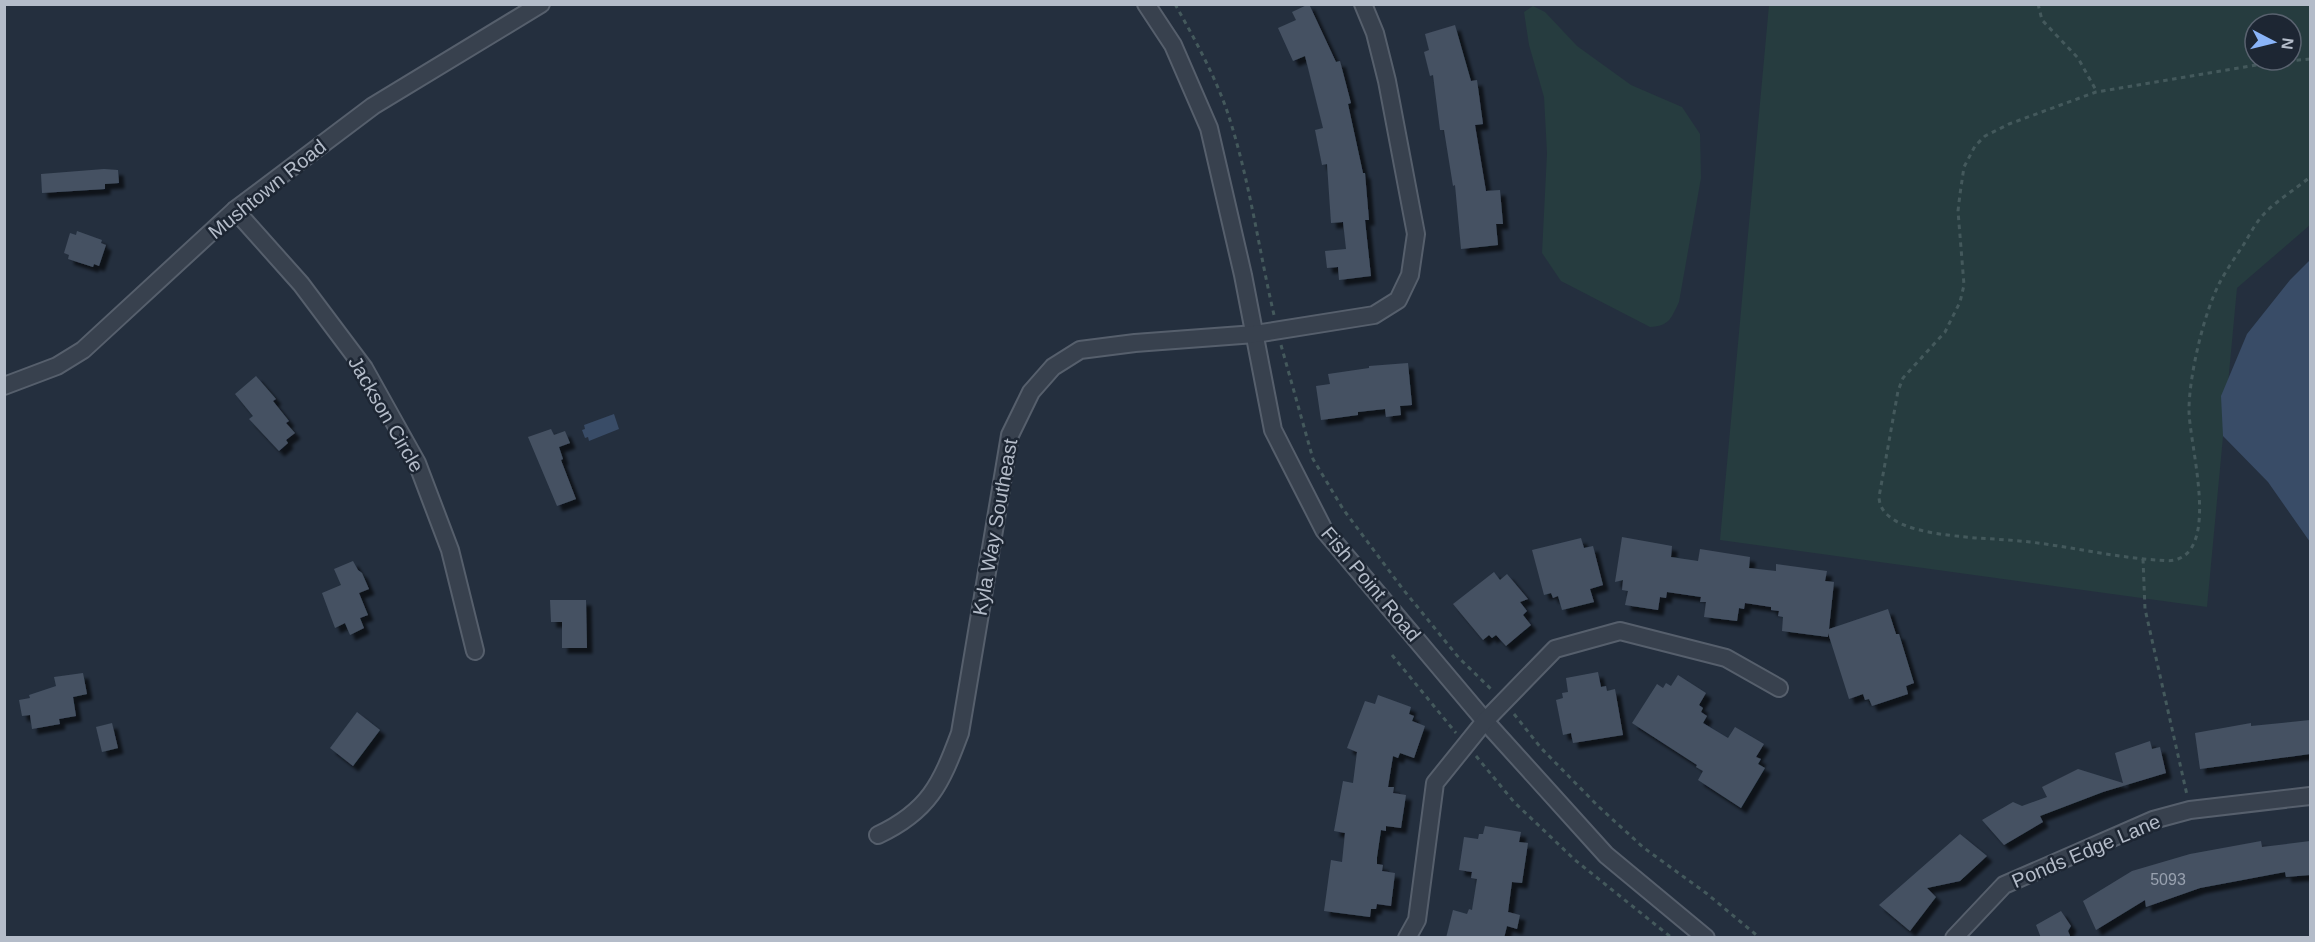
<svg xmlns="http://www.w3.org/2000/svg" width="2315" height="942" font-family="Helvetica,sans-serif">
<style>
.green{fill:#263c3f;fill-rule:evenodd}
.water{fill:#394c67}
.building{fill:#455162;filter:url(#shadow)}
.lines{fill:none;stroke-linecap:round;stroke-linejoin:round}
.minor-casing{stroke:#565f6c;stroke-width:20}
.path{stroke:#44595c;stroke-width:3;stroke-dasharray:4.5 4.5;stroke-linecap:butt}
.minor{stroke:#38414e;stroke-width:16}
.labels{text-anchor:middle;stroke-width:5;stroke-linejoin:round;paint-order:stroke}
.number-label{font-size:16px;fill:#98a1af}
.street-label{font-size:20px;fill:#b4bcc9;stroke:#1d2633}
</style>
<defs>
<filter id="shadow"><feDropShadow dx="5.5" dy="5.5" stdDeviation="1.5" flood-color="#0009"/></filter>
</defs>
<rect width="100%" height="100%" fill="#242f3e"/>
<g class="green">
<path d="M1769,5H2310V225L2237,288L2207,607L1720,540ZM2255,24H2291V60H2255Z"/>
<path d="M1533,6L1545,12L1577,46L1631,85L1682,107L1700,134L1701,178L1679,302C1671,318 1670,326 1650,327L1561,281L1542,253L1547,153L1544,97L1529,45L1524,12Z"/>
</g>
<g class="water">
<polygon points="2310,260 2310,542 2268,482 2223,436 2221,396 2247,334 2290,280"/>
<polygon points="614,414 619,429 589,441 588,437 585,438 582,430 585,429 584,425"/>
</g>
<g class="building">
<polygon points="1309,4 1336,62 1340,61 1351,103 1348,104 1363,173 1365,173 1369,220 1365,220 1371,276 1339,280 1338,267 1327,268 1325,251 1346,249 1343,222 1331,223 1327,164 1322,165 1315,130 1323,128 1305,56 1293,61 1278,28 1296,20 1292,12"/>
<polygon points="1455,25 1471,81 1477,80 1483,124 1475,125 1486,191 1500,190 1503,224 1496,224 1498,245 1461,249 1455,185 1453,186 1444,130 1440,130 1433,75 1430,76 1424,52 1429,50 1425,34"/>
<polygon points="104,169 118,170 119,183 105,184 105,189 42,193 41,174"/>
<polygon points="77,231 102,240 101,243 106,245 99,266 94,264 93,267 68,259 69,255 64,253 70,233 76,235"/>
<polygon points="1408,363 1412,405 1400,406 1401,415 1386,417 1385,409 1358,412 1358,415 1321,420 1316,386 1330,384 1328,374 1369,368 1369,366"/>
<polygon points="256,376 276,399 273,401 289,421 286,423 295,433 286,440 288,443 279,451 249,419 253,416 235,394"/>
<polygon points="551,429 554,435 565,431 570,443 559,447 563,459 561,460 576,499 557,506 528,437"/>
<polygon points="1622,537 1672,546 1671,557 1698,561 1700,549 1750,557 1749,568 1776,571 1776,564 1827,571 1825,581 1834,582 1829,629 1888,609 1896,634 1899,634 1914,683 1906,686 1908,694 1872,706 1869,699 1865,700 1863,694 1849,699 1828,633 1828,637 1782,631 1783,617 1778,616 1779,611 1771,610 1771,607 1745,603 1744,609 1739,608 1737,621 1704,617 1706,602 1700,602 1701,597 1667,592 1666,598 1660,597 1658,610 1625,605 1628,591 1622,590 1623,580 1615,582"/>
<polygon points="1581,538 1584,548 1593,546 1603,585 1590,589 1594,602 1562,610 1558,596 1553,598 1551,593 1544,595 1532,550"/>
<polygon points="353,561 358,570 362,573 369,589 359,593 368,615 360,618 364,628 350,635 345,623 335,628 322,593 341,585 334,569"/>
<polygon points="1494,572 1500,580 1507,574 1528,599 1520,602 1527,611 1523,615 1531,625 1506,646 1496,635 1492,638 1489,635 1483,640 1453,604"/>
<polygon points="550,600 586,600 587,648 562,648 562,622 551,622"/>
<polygon points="1598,672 1601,687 1606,686 1607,691 1615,689 1623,735 1573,743 1571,733 1563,735 1556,700 1563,698 1562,693 1568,692 1566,678"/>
<polygon points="83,673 87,694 73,697 76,716 59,719 60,724 32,729 30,715 22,716 19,700 30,698 29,695 56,686 54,677"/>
<polygon points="1678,675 1706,693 1699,705 1703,708 1701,712 1707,716 1703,723 1728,738 1735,727 1764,744 1756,757 1761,759 1758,764 1765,768 1741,808 1698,780 1703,771 1696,767 1697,765 1632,723 1657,684 1663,688 1666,683 1671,686"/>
<polygon points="1378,695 1411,707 1409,714 1414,716 1412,721 1425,726 1414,758 1400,753 1398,758 1393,756 1388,787 1394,787 1393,793 1406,795 1401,828 1386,826 1386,831 1381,830 1377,857 1377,864 1383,865 1382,871 1395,873 1391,906 1377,904 1376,909 1371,909 1370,917 1324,911 1331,860 1342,862 1345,833 1334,831 1343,781 1353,783 1357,752 1347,748 1365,701 1375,704"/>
<polygon points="357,712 380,730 353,766 330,748"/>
<polygon points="2310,720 2310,754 2200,769 2195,733 2251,723 2251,726"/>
<polygon points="112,723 118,748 102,752 96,727"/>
<polygon points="2150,741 2152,749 2160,747 2166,773 2103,792 2040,816 2043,822 2004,845 1982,820 2013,802 2022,806 2047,797 2042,787 2078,769 2123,783 2115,753"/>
<polygon points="1485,826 1521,832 1519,842 1528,843 1522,883 1512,882 1508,912 1520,915 1517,929 1507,926 1504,938 1446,938 1453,910 1467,914 1469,909 1472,910 1477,879 1471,878 1472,872 1459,870 1464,837 1478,839 1479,834 1483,834"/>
<polygon points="1960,834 1987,856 1960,881 1927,888 1936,897 1910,931 1879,905"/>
<polygon points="2261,841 2262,847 2310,841 2310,875 2286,877 2285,872 2200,888 2146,907 2145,900 2096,930 2083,901 2132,871 2190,854"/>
<polygon points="2061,911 2071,926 2068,931 2071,938 2041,938 2036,925"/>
</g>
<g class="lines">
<defs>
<g id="minor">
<polyline points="1146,4 1173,45 1209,128 1243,275 1273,430 1324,530 1485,721 1606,855 1706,938"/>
<polyline points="235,210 301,284 364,368 417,463 450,550 475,651"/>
<polyline points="4,386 57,366 83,350 235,210 373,106 541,4"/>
<path d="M878,835C929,811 941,784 960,733L1010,435L1031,392L1053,367L1080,350L1135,343L1255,334L1374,315L1398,300L1410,275L1416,234L1387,81L1375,33L1363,4"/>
<polyline points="1407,938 1417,920 1435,783 1485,721 1555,649 1620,631 1726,658 1779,688"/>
<polyline points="1954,938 2004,885 2153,820 2190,810 2310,796"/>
</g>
</defs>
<use href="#minor" class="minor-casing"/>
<g class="path">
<path d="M1175,4C1194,38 1213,72 1226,108C1249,175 1258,246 1274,315"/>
<polyline points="2038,4 2042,20 2078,58 2097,92"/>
<path d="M2310,59L2268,63L2096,92L2009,124L1985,136L1975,146L1964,167L1960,194L1958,211L1964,285L1960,302L1945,332L1903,378L1898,391L1879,497C1880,532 1949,535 1975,538C1993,539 2012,540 2030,542C2072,547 2113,557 2156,560C2163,560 2171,562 2178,559C2219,544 2189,443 2189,410C2189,376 2204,312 2220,282C2227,269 2236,256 2244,244C2250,234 2256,222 2264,214C2277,200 2296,189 2310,177"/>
<polyline points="1281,345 1313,459 1343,509 1402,588 1459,658 1493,691"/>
<polyline points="2143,559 2145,609 2187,795"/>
<polyline points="1392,655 1456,733"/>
<polyline points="1514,714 1541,748 1599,807 1644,848 1706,893 1760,938"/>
<polyline points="1476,756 1514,802 1575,860 1672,938"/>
</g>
<use href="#minor" class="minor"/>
</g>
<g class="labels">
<g class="number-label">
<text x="2168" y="885">5093</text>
</g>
<g class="street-label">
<text transform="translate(267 189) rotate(-39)" y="7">Mushtown Road</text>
<text transform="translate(386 414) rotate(60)" y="7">Jackson Circle</text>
<text transform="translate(995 527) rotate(-80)" y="7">Kyla Way Southeast</text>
<text transform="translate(1371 584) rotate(50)" y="7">Fish Point Road</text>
<text transform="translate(2086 851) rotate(-23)" y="7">Ponds Edge Lane</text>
</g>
</g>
<rect width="2315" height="942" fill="none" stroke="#b4bcc9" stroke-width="12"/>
<g transform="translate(2273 42) rotate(97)"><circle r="28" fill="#1d2633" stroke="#59626f" stroke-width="1.5"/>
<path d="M0-4.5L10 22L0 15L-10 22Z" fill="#8ab4f8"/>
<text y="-9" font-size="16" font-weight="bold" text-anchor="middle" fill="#b4bcc9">N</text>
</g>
</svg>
